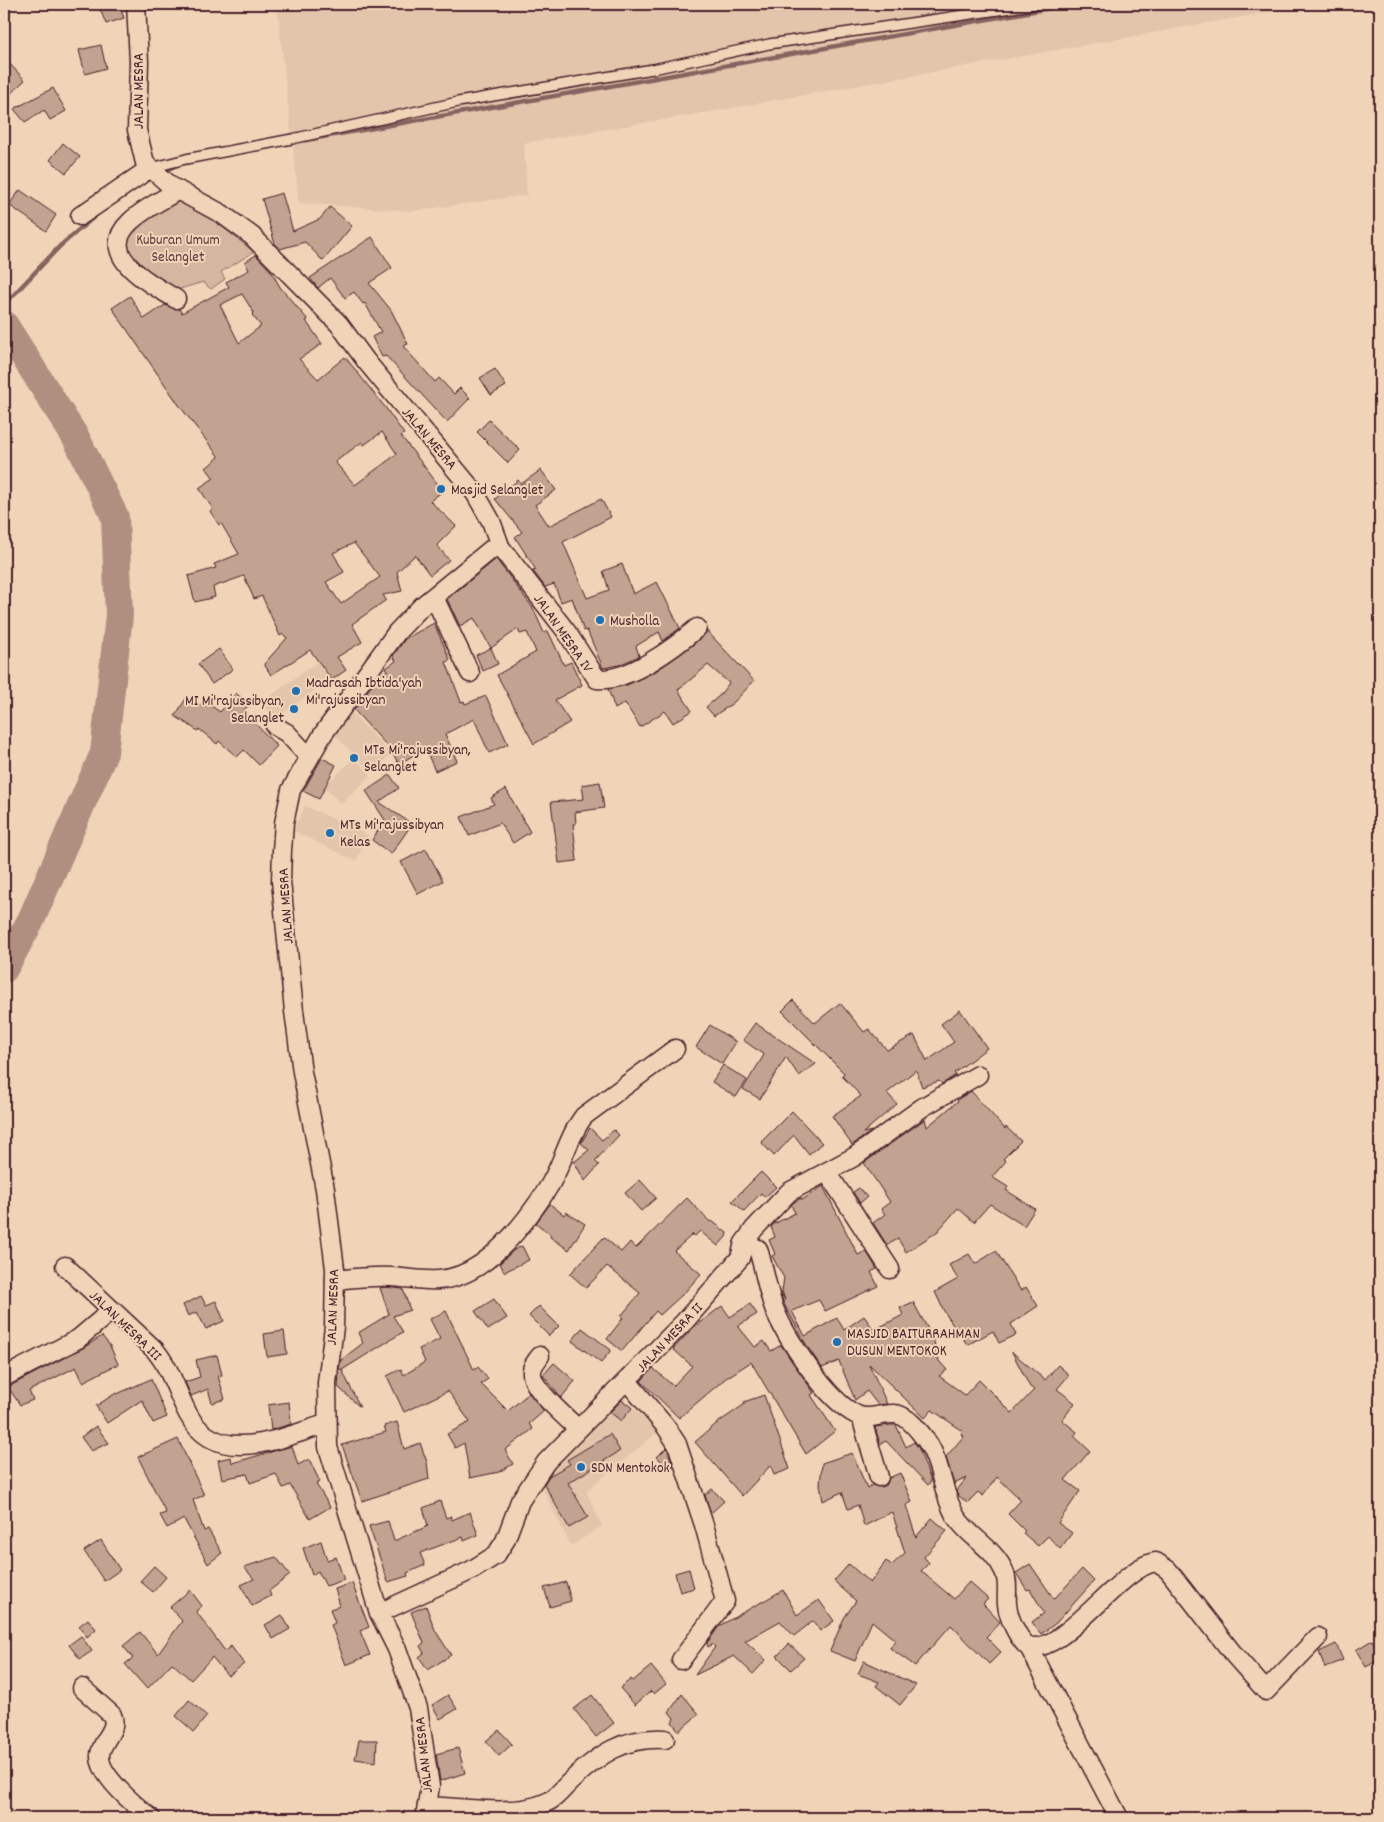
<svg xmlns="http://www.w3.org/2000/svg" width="1384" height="1822" font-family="Dekko,sans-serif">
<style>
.built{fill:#e2c5ab}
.green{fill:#d5b6a0;stroke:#906a66}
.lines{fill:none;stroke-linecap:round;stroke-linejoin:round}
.stream{stroke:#87625f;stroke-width:4.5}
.river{stroke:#b08f81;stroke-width:28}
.building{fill:#c2a290;stroke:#4a1f2b;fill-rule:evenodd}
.service-casing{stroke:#4a1f2b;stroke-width:12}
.minor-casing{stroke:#4a1f2b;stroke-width:21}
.service{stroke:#f0d4b7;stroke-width:9}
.minor{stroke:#f0d4b7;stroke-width:18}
.poi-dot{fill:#1f6fb2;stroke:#f0d4b7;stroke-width:2}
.labels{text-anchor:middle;stroke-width:4;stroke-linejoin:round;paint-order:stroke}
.street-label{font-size:15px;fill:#4a1f2b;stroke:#f0d4b7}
.park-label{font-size:15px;fill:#5f363d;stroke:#f0d4b7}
.poi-label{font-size:15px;fill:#4a1f2b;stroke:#f0d4b7;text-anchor:start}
</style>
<rect width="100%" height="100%" fill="#f0d4b7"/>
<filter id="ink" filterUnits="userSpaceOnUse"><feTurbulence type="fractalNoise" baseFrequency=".02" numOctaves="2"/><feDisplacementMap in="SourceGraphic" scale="10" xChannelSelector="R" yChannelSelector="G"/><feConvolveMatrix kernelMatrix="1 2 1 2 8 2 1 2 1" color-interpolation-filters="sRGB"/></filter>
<g filter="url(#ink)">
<g class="built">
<polygon points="277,4 501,4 501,6 517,4 1315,4 709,112 524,143 527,195 413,211 299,203"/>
<polygon points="317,662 330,679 275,719 262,702"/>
<polygon points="349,710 391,754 372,773 329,729"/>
<polygon points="354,758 371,775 341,804 324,787"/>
<polygon points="305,806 368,835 356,861 293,831"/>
<polygon points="619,1394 658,1432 586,1491 602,1526 571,1546 537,1477"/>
</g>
<polygon class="green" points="175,199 216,222 254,252 221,272 225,279 211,289 203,282 170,292 139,269 120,233"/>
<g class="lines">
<g class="stream">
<polyline points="306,140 1073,4"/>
<polyline points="163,172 178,164"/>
<polyline points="4,305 60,246 96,215"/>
</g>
<polyline class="river" points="4,324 76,438 115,517 119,615 104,753 31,920 4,969"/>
</g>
<g class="building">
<polygon points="98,4 119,4 124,18 106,24"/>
<polygon points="101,45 106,68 85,74 79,50"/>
<polygon points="4,58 25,80 4,100"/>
<polygon points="53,88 66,111 50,120 44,110 25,122 14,109"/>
<polygon points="63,143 80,157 66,173 50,160"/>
<polygon points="20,190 56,215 46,231 9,205"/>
<polygon points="282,193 293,231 320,219 330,207 352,226 323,261 305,242 280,249 275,244 262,199"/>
<polygon points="372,237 392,268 369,283 391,310 408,344 403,346 435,382 439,378 454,394 460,388 470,398 447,422 386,356 382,357 372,337 381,332 365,303 363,304 354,292 345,298 330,278 318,288 310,278"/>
<path d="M256,255L271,271L280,287L308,320L306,321L322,344L299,359L318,379L345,357L385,407L404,434L401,436L443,491L430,501L456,526L437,545L449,560L430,575L415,555L397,572L402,591L383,595L386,600L352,624L362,642L337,657L346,670L332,680L310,650L271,675L264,664L287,638L283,634L280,636L262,596L254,599L244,576L213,587L215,597L195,602L188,576L216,568L214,564L239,554L221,523L219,525L210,511L213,509L199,488L214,478L206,468L219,457L179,405L112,308L130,296L144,319L165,305L179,309L182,313L229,287L226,282L249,270L245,262ZM242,294L254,313L252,315L261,326L239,343L220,305ZM382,432L397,454L355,485L335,462L362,442L364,445ZM354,543L380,577L341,604L326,582L344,572L333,553Z"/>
<polygon points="495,369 506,386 491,395 480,378"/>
<polygon points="489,420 520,450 508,463 477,432"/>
<polygon points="541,470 556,490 535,505 549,526 601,499 611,517 563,542 587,598 609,590 603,571 622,564 633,594 657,582 680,628 663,641 659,632 636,646 639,656 619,665 603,668 587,630 584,631 572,598 561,602 554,584 545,587 533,571 536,570 515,537 522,532 495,499 518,480 521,484"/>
<polygon points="496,559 533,608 544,633 548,631 564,665 571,662 582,685 555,700 570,722 534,744 497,675 536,652 527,632 520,634 518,629 491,648 474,618 460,626 447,599"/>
<polygon points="434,623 450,660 446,662 461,702 464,701 465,704 486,696 508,744 489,753 474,719 445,734 457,761 435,771 425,748 399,764 389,748 354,710 378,676 388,670 386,668 396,661 393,656 405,639"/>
<polygon points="707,631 754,681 733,703 714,716 706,707 719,696 729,683 708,665 678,690 692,711 673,723 665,711 640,727 625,703 615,709 608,689 627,685 656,671 694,644"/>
<polygon points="491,648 498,664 483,671 476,655"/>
<polygon points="219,649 233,669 212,684 198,664"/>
<polygon points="236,693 249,705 243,711 277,746 259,765 244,750 237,757 219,741 217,744 199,729 198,731 175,716 187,697 200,706 204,701 220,712"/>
<polygon points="322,758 336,765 319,799 303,791"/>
<polygon points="390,775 399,788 379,802 412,824 391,854 372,840 385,820 366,791"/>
<polygon points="600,782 604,808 575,812 576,824 573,824 577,861 559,863 551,802 584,799 582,785"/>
<polygon points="506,789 530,832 513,843 500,823 469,836 461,817 494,804 491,798"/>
<polygon points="426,849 443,881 418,894 401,862"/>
<polygon points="793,1000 815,1023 840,1003 864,1032 869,1029 887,1050 914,1035 927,1061 954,1042 941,1024 960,1010 987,1048 954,1073 956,1075 942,1084 939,1081 922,1087 916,1070 887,1093 897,1104 863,1133 872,1131 852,1145 832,1116 861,1096 842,1076 844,1073 782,1011"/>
<polygon points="755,1023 816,1064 799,1076 786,1057 760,1099 743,1089 764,1055 743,1040"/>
<polygon points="710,1025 736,1042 722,1064 696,1047"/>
<polygon points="723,1065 747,1080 736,1097 712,1082"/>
<polygon points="971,1091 1005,1129 1006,1127 1021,1141 1003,1159 1006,1161 992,1177 1008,1187 1006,1190 1035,1209 1024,1226 990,1204 974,1222 958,1208 937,1232 906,1252 898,1239 887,1245 873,1223 885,1214 881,1209 890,1202 864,1163 925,1119 927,1127 958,1101 957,1100"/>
<polygon points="792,1111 822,1143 809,1154 794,1135 774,1156 761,1142"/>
<polygon points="590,1128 602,1140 614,1130 619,1135 595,1161 599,1165 585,1181 574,1162 589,1150 581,1143"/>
<polygon points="761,1172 776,1187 765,1197 761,1193 744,1211 732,1201"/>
<polygon points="640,1180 656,1198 641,1211 625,1193"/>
<polygon points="823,1186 858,1255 866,1251 877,1269 871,1272 878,1286 825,1311 819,1300 792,1311 805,1336 837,1318 844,1330 864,1316 874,1330 903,1315 900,1308 913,1302 933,1338 939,1361 947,1370 939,1376 965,1395 979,1380 1012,1413 1034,1390 1030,1387 1012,1352 1045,1380 1058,1365 1069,1375 1057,1389 1075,1403 1062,1420 1077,1432 1074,1436 1090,1451 1065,1480 1080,1491 1058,1523 1072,1533 1060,1549 1048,1536 1038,1546 1023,1533 1025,1531 1008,1514 1021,1500 997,1477 983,1496 978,1492 967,1503 957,1494 956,1491 967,1478 954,1484 946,1457 963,1437 961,1434 963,1431 932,1410 925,1418 869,1364 887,1404 878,1405 867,1391 855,1400 839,1361 822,1368 807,1346 784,1304 779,1289 785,1300 782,1291 784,1278 772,1256 775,1254 769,1240 775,1237 771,1227 774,1224 795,1213 791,1205 796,1201 801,1198 802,1200"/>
<polygon points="859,1188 867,1197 860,1203 853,1192"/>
<polygon points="687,1198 710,1222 712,1221 727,1233 726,1237 718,1246 700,1231 695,1236 693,1234 674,1251 701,1274 684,1293 660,1315 656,1311 622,1351 607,1339 623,1318 621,1316 640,1293 607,1266 586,1288 570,1274 604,1237 621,1252 630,1242 636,1248"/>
<polygon points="550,1204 564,1215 566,1212 585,1224 569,1250 550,1237 551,1235 536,1223"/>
<polygon points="522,1246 529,1260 504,1272 500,1263 514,1250"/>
<polygon points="996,1251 1021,1291 1026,1287 1038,1306 1011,1324 1016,1335 999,1343 993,1331 967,1345 956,1325 954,1327 944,1311 935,1292 958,1279 949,1265 969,1254 975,1264"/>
<polygon points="385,1287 403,1289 410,1310 393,1316 403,1332 342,1370 360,1407 338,1387 339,1373 342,1370 339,1369 341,1360 363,1343 358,1333 389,1314 380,1288"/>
<polygon points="201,1296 206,1305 216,1301 224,1321 206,1329 197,1312 188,1316 183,1305"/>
<polygon points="494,1299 507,1318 488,1330 475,1311"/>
<polygon points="750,1304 757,1314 738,1326 755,1347 764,1341 771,1351 781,1345 814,1393 811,1395 835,1431 806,1454 751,1362 726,1378 679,1418 641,1381 653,1368 673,1386 692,1366 673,1349 694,1327 722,1306 730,1317"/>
<polygon points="539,1306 559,1326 549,1336 529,1316"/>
<polygon points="446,1311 474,1370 478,1367 488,1379 481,1384 508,1411 529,1393 544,1411 529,1424 533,1429 505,1450 513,1464 499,1472 470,1478 464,1443 455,1448 447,1434 470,1422 448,1391 404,1412 387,1376 401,1369 404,1375 425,1362 419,1349 440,1339 430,1319"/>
<polygon points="582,1328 611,1350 601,1363 572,1341"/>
<polygon points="284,1331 287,1354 267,1357 264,1334"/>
<polygon points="102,1336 110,1346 118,1364 83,1382 76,1367 29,1391 33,1400 20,1405 8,1387 83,1348"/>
<polygon points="217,1355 222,1375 218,1376 225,1399 212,1403 208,1389 191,1396 185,1382 200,1377 196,1360"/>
<polygon points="554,1363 575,1381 561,1398 543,1375"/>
<polygon points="151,1379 167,1417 153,1423 142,1400 107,1423 96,1406 116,1393 117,1394"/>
<polygon points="764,1395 790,1469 774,1475 771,1465 742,1496 695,1442 716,1424 745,1404 744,1402"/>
<polygon points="622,1400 632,1408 621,1421 610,1412"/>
<polygon points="289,1402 291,1424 271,1430 268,1405"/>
<polygon points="397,1422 404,1449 420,1443 427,1462 429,1479 362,1501 342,1445 386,1432 384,1426"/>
<polygon points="890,1425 896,1425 906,1447 914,1442 919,1449 931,1481 928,1485 886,1441 880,1444 875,1427"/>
<polygon points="96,1426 109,1443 91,1451 81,1437"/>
<polygon points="610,1434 620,1451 568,1483 588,1517 569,1528 544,1484 549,1476 570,1464 567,1460"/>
<polygon points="178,1439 204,1495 193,1500 204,1531 208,1529 222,1553 208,1564 184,1519 167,1528 160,1515 166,1513 138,1457"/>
<polygon points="292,1446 298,1465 309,1459 320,1482 316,1484 330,1507 310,1519 290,1485 283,1488 276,1474 250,1483 247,1474 222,1479 218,1460 231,1457 232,1463"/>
<polygon points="667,1447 673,1466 670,1469 657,1457"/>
<polygon points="852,1453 867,1488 872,1485 882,1487 887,1484 889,1478 900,1473 912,1502 906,1505 916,1537 932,1518 947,1531 924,1557 929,1563 921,1571 954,1599 969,1582 988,1599 983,1604 1000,1622 986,1637 1001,1652 989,1664 951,1625 915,1666 890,1648 895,1640 872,1621 855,1661 830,1651 844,1618 856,1601 834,1581 849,1564 870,1583 886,1561 892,1565 905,1553 892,1512 864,1526 858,1505 848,1509 842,1492 823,1501 820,1485 822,1463"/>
<polygon points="712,1489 724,1501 711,1513 705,1495"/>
<polygon points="440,1501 446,1518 451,1516 452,1520 470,1512 478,1535 464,1541 463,1537 420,1553 425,1565 407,1573 408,1576 388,1582 369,1526 388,1521 394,1541 428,1526 423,1508"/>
<polygon points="101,1540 120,1570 104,1581 84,1551"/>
<polygon points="321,1541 327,1560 336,1557 344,1580 326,1586 318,1571 312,1575 303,1548"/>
<polygon points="276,1557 290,1575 269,1591 271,1596 252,1606 241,1585 254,1579 244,1567"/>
<polygon points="1030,1564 1054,1599 1082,1569 1094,1581 1056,1623 1041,1634 1032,1622 1044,1613 1030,1589 1027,1590 1016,1573"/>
<polygon points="154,1566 166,1577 153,1592 140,1581"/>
<polygon points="689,1569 694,1588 680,1592 675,1573"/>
<polygon points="566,1582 571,1601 550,1607 544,1588"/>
<polygon points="352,1583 369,1627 360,1631 370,1655 346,1665 331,1625 335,1623 330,1609 340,1606 335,1589"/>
<polygon points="190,1590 202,1606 196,1611 225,1651 231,1646 244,1664 228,1676 212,1657 191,1680 172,1663 147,1689 125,1664 133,1658 123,1646 140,1632 158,1654 182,1621 170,1607"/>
<polygon points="783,1590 797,1615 819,1600 834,1621 820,1631 813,1621 794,1636 780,1621 745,1641 766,1660 753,1674 734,1656 695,1675 715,1647 712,1644 708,1647 707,1643 719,1626"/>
<polygon points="426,1606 435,1630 451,1655 428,1670 419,1657 424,1653 420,1646 424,1643 411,1612"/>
<polygon points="282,1615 290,1629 273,1639 265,1625"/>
<polygon points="88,1619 96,1629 87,1637 79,1626"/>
<polygon points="81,1636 92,1651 80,1659 69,1645"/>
<polygon points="1372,1640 1380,1654 1380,1659 1366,1667 1356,1650"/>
<polygon points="789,1644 804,1658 791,1670 777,1656"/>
<polygon points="1336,1644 1343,1660 1325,1668 1319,1652"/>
<polygon points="864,1661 916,1685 900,1705 876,1686 879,1682 858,1674"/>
<polygon points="651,1666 666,1684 654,1694 651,1691 635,1705 620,1688 631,1679 633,1681"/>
<polygon points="682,1694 699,1714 679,1731 672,1722 674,1718 669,1712"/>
<polygon points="448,1695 457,1709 440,1719 432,1705"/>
<polygon points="592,1695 614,1723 596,1737 574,1709"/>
<polygon points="189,1700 207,1716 194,1732 176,1716"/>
<polygon points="499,1730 512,1744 499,1756 486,1741"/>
<polygon points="359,1740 377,1740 376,1762 355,1759"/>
<polygon points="458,1748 465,1773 440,1781 436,1754"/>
</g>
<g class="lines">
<defs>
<polyline id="service" points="151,168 186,159 292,139 458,102 653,69 769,44 1038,4"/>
<g id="minor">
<polyline points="136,4 139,62 137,130 145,163 172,187 222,214 252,236 339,324 366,361 475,493 491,521 499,543 422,606 397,632 323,734 291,790 284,823 282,850 281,881 294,1011 302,1072 325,1189 335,1269 334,1327 327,1383 328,1447 379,1613 397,1649 418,1708 430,1786 425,1818"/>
<polyline points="80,216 149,169"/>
<path d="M176,299C153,285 94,256 130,222C143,209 163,200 178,190"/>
<path d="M498,544L566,631L597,679C628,682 674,648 697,628"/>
<polyline points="434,597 470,673"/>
<polyline points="275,726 287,733 309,757"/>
<polyline points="827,1172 890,1269"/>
<path d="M744,1243L758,1249C764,1268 767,1289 774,1308C786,1338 827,1401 857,1415C869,1421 881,1413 894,1414C907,1414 921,1433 928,1443C942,1465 942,1494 956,1517C969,1537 994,1548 1004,1571C1009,1582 1006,1592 1007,1604C1008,1617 1017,1636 1026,1645C1059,1662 1121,1565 1156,1562L1168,1570L1235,1656L1266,1691L1318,1637"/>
<path d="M65,1266L155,1350C171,1369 177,1393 188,1414C217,1469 282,1437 326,1424"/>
<path d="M335,1280C354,1278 373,1276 392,1277C407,1278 423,1281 438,1280C484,1278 523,1226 546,1191C562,1168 567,1138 584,1116L675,1049"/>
<path d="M540,1356C536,1362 531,1366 532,1374C533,1390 566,1417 578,1429"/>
<polyline points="4,1377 78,1339 111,1311"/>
<polyline points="627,1381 666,1427 677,1444 704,1525 725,1601 681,1660"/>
<polyline points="861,1417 879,1477"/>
<polyline points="379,1613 472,1570 496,1555 505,1541 520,1501 546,1462 685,1321 740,1258 744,1243 754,1229 789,1192 854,1157 923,1107 978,1075"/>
<polyline points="1029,1647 1119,1818"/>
<path d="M82,1688L112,1715C119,1730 101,1740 100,1755C98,1775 137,1807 151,1818"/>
<path d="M427,1806C462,1807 513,1817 545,1803C556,1799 562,1789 571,1781C599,1754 624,1737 665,1739"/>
</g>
</defs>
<use href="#service" class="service-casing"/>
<use href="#minor" class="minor-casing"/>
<use href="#service" class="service"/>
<use href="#minor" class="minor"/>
</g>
</g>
<g class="poi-dot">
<circle cx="441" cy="489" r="5"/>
<circle cx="600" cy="620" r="5"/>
<circle cx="296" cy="691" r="5"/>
<circle cx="294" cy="709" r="5"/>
<circle cx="354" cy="758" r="5"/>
<circle cx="330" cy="833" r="5"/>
<circle cx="837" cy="1342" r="5"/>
<circle cx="581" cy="1467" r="5"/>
</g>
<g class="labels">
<g class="street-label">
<text transform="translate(138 91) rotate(-90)" y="5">JALAN MESRA</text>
<text transform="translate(430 438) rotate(50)" y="5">JALAN MESRA</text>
<text transform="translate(564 633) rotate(55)" y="5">JALAN MESRA IV</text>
<text transform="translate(285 906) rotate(-94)" y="5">JALAN MESRA</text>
<text transform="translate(332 1307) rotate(-88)" y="5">JALAN MESRA</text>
<text transform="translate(126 1325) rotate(44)" y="5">JALAN MESRA III</text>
<text transform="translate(669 1337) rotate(-47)" y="5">JALAN MESRA II</text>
<text transform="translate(423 1755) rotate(-96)" y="5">JALAN MESRA</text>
</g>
<g class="park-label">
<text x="178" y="244">Kuburan Umum<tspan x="178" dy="17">Selanglet</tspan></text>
</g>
<g class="poi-label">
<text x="451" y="494">Masjid Selanglet</text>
<text x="610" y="625">Musholla</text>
<text x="306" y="687">Madrasah Ibtida'yah<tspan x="306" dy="17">Mi'rajussibyan</tspan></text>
<text x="284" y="705" text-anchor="end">MI Mi'rajussibyan,<tspan x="284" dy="17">Selanglet</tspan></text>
<text x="364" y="754">MTs Mi'rajussibyan,<tspan x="364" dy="17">Selanglet</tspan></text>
<text x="340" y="829">MTs Mi'rajussibyan<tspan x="340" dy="17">Kelas</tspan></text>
<text x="847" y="1338">MASJID BAITURRAHMAN<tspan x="847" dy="17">DUSUN MENTOKOK</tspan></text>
<text x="591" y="1472">SDN Mentokok</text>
</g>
</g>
<rect width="1384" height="1822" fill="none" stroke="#f0d4b7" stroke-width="20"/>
<rect x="10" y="10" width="1364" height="1802" fill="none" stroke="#4a1f2b" stroke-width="2" filter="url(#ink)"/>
</svg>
